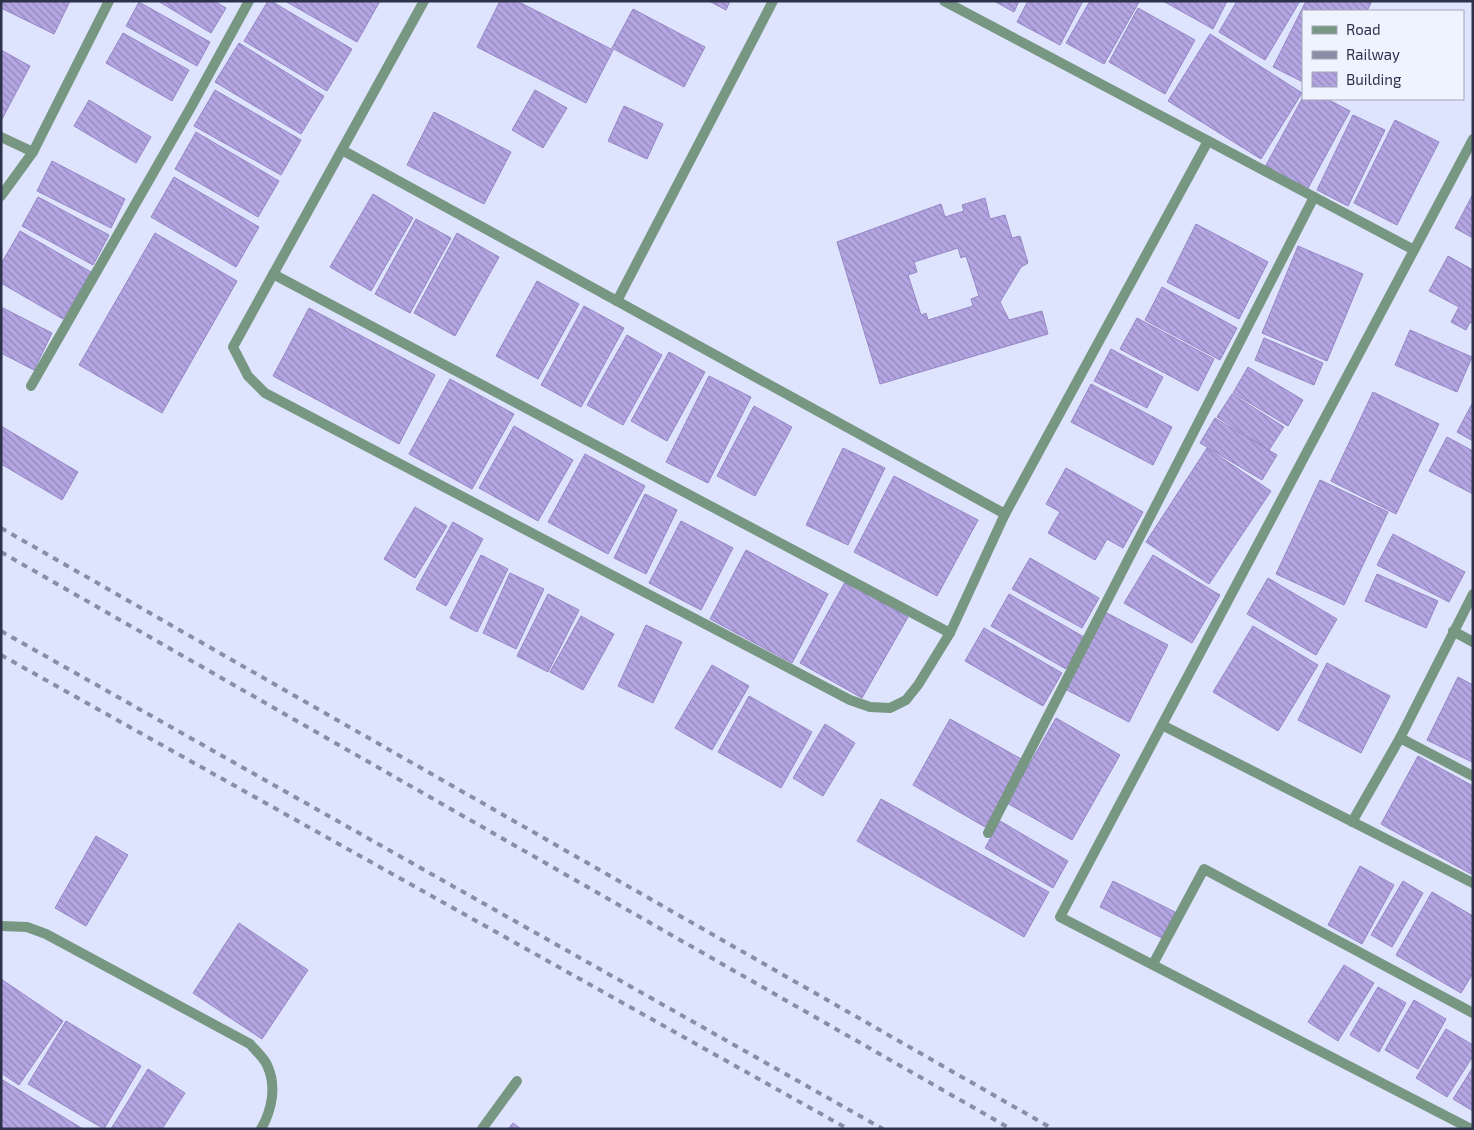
<svg xmlns="http://www.w3.org/2000/svg" width="1474" height="1130" font-family="'Exo 2',sans-serif">
<style>
.building{fill:url(#building-back-hatch);stroke:#9687c3;fill-rule:evenodd}
.lines{fill:none;stroke-linecap:round;stroke-linejoin:round}
.service{stroke:#789782;stroke-width:10}
.minor{stroke:#789782;stroke-width:10}
.rail{stroke:#888ea8;stroke-width:4;stroke-dasharray:6 6;stroke-linecap:butt}
</style>
<defs>
<pattern id="building-back-hatch" width="6" height="6" patternUnits="userSpaceOnUse" patternTransform="scale(1.25)"><rect width="6" height="6" fill="#b4a5e3"/><path d="M-1 5l2 2M0 0l6 6M5-1l2 2" fill="none" stroke="#9387ba"/></pattern>
</defs>
<rect width="100%" height="100%" fill="#dee4fe"/>
<g class="building">
<polygon points="1,1 70,1 54,34 1,8"/>
<polygon points="158,1 214,1 226,8 211,33"/>
<polygon points="268,1 271,1 352,49 327,91 244,41"/>
<polygon points="285,1 380,1 357,42"/>
<polygon points="500,1 517,1 613,50 586,103 477,47"/>
<polygon points="709,1 730,1 726,10"/>
<polygon points="994,1 1019,1 1014,12"/>
<polygon points="1028,1 1083,1 1060,45 1017,22"/>
<polygon points="1090,1 1139,2 1104,64 1066,43"/>
<polygon points="1163,1 1227,1 1213,29"/>
<polygon points="1237,1 1300,1 1265,60 1219,32"/>
<polygon points="1306,1 1372,1 1367,11 1303,11 1303,82 1273,67"/>
<polygon points="139,2 210,42 197,66 126,26"/>
<polygon points="1138,8 1195,40 1165,94 1109,62"/>
<polygon points="633,9 705,47 684,87 612,48"/>
<polygon points="123,33 189,70 172,101 106,63"/>
<polygon points="1210,34 1302,93 1261,159 1168,101"/>
<polygon points="239,43 324,96 301,134 215,82"/>
<polygon points="1,50 30,66 1,121"/>
<polygon points="215,90 301,140 281,175 194,126"/>
<polygon points="535,90 567,108 543,148 512,130"/>
<polygon points="1303,97 1303,99 1327,99 1350,111 1307,190 1265,167"/>
<polygon points="89,100 151,137 136,163 74,126"/>
<polygon points="624,106 663,124 647,159 608,141"/>
<polygon points="434,112 511,152 484,204 407,165"/>
<polygon points="1353,115 1385,130 1348,206 1317,190"/>
<polygon points="1395,120 1439,142 1397,225 1354,203"/>
<polygon points="196,132 279,181 258,217 175,169"/>
<polygon points="52,161 125,199 111,228 37,191"/>
<polygon points="174,177 259,227 236,267 151,217"/>
<polygon points="373,194 413,218 371,291 330,267"/>
<polygon points="1473,194 1473,238 1455,228"/>
<polygon points="38,197 109,235 93,265 22,226"/>
<path d="M985,198L990,219L1005,215L1012,238L1020,236L1028,263L1021,267L1000,302L1009,320L1042,311L1048,334L880,384L837,242L941,204L945,217L964,211L962,205ZM958,248L961,258L966,256L979,296L971,299L973,306L928,320L926,313L921,315L908,275L917,272L914,262Z"/>
<polygon points="416,219 451,238 410,313 375,294"/>
<polygon points="1196,224 1268,262 1239,319 1167,282"/>
<polygon points="20,231 91,272 63,319 1,283 1,264"/>
<polygon points="155,233 237,281 162,413 79,365"/>
<polygon points="457,233 499,257 455,336 414,313"/>
<polygon points="1298,246 1363,274 1327,361 1262,333"/>
<polygon points="1448,256 1473,270 1473,324 1470,322 1466,330 1451,322 1459,307 1429,291"/>
<polygon points="537,281 579,304 538,379 496,356"/>
<polygon points="1162,287 1237,328 1220,360 1145,320"/>
<polygon points="584,306 624,328 581,407 541,385"/>
<polygon points="1,307 52,333 34,370 1,353"/>
<polygon points="309,308 435,375 399,444 273,376"/>
<polygon points="1137,318 1214,359 1198,391 1120,349"/>
<polygon points="1410,330 1472,357 1457,392 1395,365"/>
<polygon points="627,335 662,355 623,425 587,405"/>
<polygon points="1264,338 1323,363 1314,385 1255,360"/>
<polygon points="1111,349 1163,377 1147,408 1094,381"/>
<polygon points="669,352 705,372 667,441 631,421"/>
<polygon points="1248,367 1303,400 1288,426 1233,393"/>
<polygon points="709,376 751,397 708,483 666,462"/>
<polygon points="450,379 514,414 472,489 409,454"/>
<polygon points="1091,384 1172,427 1153,465 1071,422"/>
<polygon points="1373,392 1439,424 1396,514 1331,481"/>
<polygon points="1232,394 1284,427 1269,450 1217,417"/>
<polygon points="1473,402 1473,441 1457,432"/>
<polygon points="754,406 792,427 755,496 717,476"/>
<polygon points="1215,418 1277,455 1262,480 1200,443"/>
<polygon points="1,426 78,472 62,500 1,464"/>
<polygon points="514,426 573,460 538,521 479,488"/>
<polygon points="1447,437 1473,451 1473,494 1429,471"/>
<polygon points="843,448 885,468 848,545 806,525"/>
<polygon points="1207,448 1271,491 1209,584 1146,542"/>
<polygon points="585,454 645,486 608,554 548,522"/>
<polygon points="1066,468 1143,512 1123,548 1107,539 1095,560 1048,533 1060,512 1046,504"/>
<polygon points="894,476 978,520 937,596 854,552"/>
<polygon points="1320,480 1388,512 1344,605 1276,574"/>
<polygon points="645,494 677,510 646,574 614,558"/>
<polygon points="415,507 447,526 415,578 384,559"/>
<polygon points="681,521 733,548 701,610 649,583"/>
<polygon points="453,522 483,539 446,606 416,589"/>
<polygon points="1393,534 1465,572 1449,602 1377,565"/>
<polygon points="746,550 828,594 792,663 710,619"/>
<polygon points="481,555 508,569 477,632 450,618"/>
<polygon points="1153,555 1220,595 1192,643 1124,603"/>
<polygon points="1030,558 1099,598 1082,628 1012,589"/>
<polygon points="510,573 544,589 516,649 483,633"/>
<polygon points="1377,574 1438,601 1426,628 1365,601"/>
<polygon points="1268,578 1337,619 1316,655 1247,614"/>
<polygon points="845,582 908,617 862,698 800,663"/>
<polygon points="548,594 579,610 548,672 517,656"/>
<polygon points="1009,594 1084,637 1066,669 991,626"/>
<polygon points="1105,612 1168,645 1129,722 1065,689"/>
<polygon points="581,616 614,634 583,690 550,672"/>
<polygon points="646,625 682,642 653,703 618,686"/>
<polygon points="1253,626 1318,665 1278,731 1213,692"/>
<polygon points="984,628 1062,673 1043,706 965,661"/>
<polygon points="1327,663 1390,696 1361,753 1298,720"/>
<polygon points="712,665 749,686 712,750 675,728"/>
<polygon points="1458,677 1473,685 1472,762 1427,740"/>
<polygon points="749,696 812,732 781,788 718,752"/>
<polygon points="1056,718 1120,755 1072,840 1007,803"/>
<polygon points="950,719 1023,760 985,827 913,785"/>
<polygon points="825,724 855,743 823,796 793,778"/>
<polygon points="1418,756 1473,786 1473,875 1381,824"/>
<polygon points="881,799 1049,892 1024,937 857,841"/>
<polygon points="1000,821 1068,861 1053,888 985,848"/>
<polygon points="96,836 128,855 86,926 55,908"/>
<polygon points="1360,866 1394,885 1362,944 1328,925"/>
<polygon points="1113,881 1175,912 1162,938 1100,907"/>
<polygon points="1403,881 1423,893 1392,947 1371,935"/>
<polygon points="1432,892 1473,916 1473,973 1461,993 1396,955"/>
<polygon points="239,923 308,970 262,1039 193,993"/>
<polygon points="1344,965 1374,983 1338,1041 1308,1022"/>
<polygon points="1,979 63,1021 19,1085 1,1073"/>
<polygon points="1378,987 1406,1003 1379,1052 1350,1035"/>
<polygon points="1414,1000 1446,1019 1418,1069 1385,1050"/>
<polygon points="66,1021 141,1066 104,1129 28,1084"/>
<polygon points="1446,1029 1473,1045 1473,1056 1447,1097 1416,1078"/>
<polygon points="1473,1067 1473,1111 1453,1099"/>
<polygon points="148,1069 185,1093 162,1129 111,1129"/>
<polygon points="1,1079 83,1129 1,1129"/>
<polygon points="513,1123 521,1129 508,1129"/>
</g>
<g class="lines">
<g class="service">
<polyline points="1,137 33,152"/>
<polyline points="1,196 33,152 109,1"/>
<polyline points="31,386 191,107 249,1"/>
<path d="M1,926L27,927L46,934L250,1044C256,1051 264,1058 267,1065C277,1086 272,1110 261,1129"/>
<polyline points="482,1129 517,1081"/>
</g>
<g class="minor">
<polyline points="424,1 233,347 248,376 265,393 850,700 870,707 890,708 906,700 918,685 950,633 1005,514 1208,141"/>
<polyline points="944,1 1414,250"/>
<polyline points="342,150 1005,514"/>
<polyline points="273,274 950,633"/>
<polyline points="617,301 773,1"/>
<polyline points="1453,631 1473,642"/>
<polyline points="1162,725 1473,883"/>
<polyline points="1400,738 1473,776"/>
<polyline points="1352,822 1400,738 1473,594"/>
<polyline points="988,833 1314,197"/>
<polyline points="1153,964 1204,869 1473,1013"/>
<polyline points="1471,1129 1060,917 1473,139"/>
</g>
<g class="rail">
<polyline points="1,528 1053,1129"/>
<polyline points="1,552 1011,1129"/>
<polyline points="1,631 883,1129"/>
<polyline points="1,655 848,1129"/>
</g>
</g>
<rect width="1474" height="1130" fill="none" stroke="#2d324b" stroke-width="5"/>
<rect x="1302" y="10" width="162" height="90" fill="#eff2ff" stroke="#a1a5b7"/>
<rect x="1312" y="26" width="25" height="8" fill="#789782" stroke="#a1a5b7"/>
<text x="1346" y="35" font-size="15" fill="#2d324b">Road</text>
<rect x="1312" y="51" width="25" height="8" fill="#888ea8" stroke="#a1a5b7"/>
<text x="1346" y="60" font-size="15" fill="#2d324b">Railway</text>
<rect x="1312" y="72" width="25" height="15" fill="url(#building-back-hatch)" stroke="#a1a5b7"/>
<text x="1346" y="85" font-size="15" fill="#2d324b">Building</text>
</svg>
